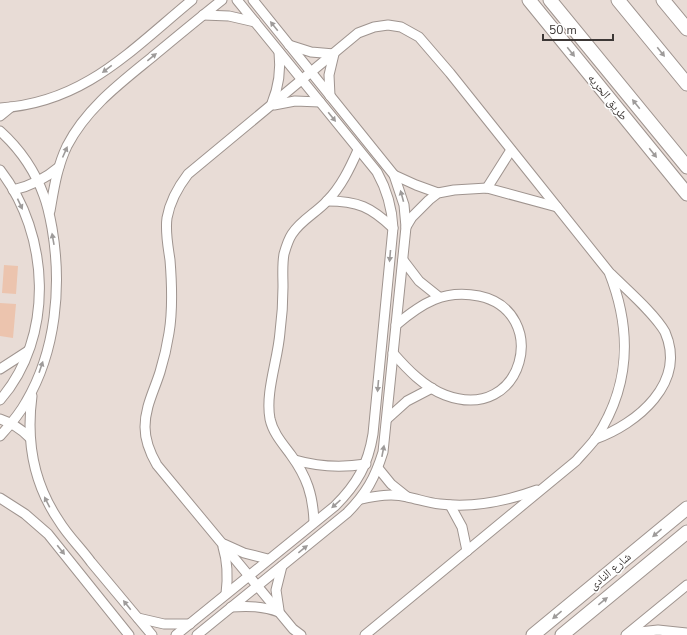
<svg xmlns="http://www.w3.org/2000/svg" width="687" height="635" font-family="'Nunito Sans','Noto Naskh Arabic',sans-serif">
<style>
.green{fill:#ecc4ae}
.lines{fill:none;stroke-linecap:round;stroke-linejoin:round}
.street-casing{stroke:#9f948f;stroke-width:11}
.secondary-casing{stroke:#9f948f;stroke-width:15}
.street{stroke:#fff;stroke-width:9}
.secondary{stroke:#fff;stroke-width:13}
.oneway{fill:#9e9b9a}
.labels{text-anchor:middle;stroke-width:3;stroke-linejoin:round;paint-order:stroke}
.street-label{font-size:12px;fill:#3c3735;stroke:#fff}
</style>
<rect width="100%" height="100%" fill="#e8dcd6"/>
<g class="green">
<polygon points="4,265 18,266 16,294 2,293"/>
<polygon points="0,303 16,304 13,338 0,336"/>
</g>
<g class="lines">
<defs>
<g id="street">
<polyline points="203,15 229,16 255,22"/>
<polyline points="289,45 311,52 334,54 329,75 330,96"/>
<path d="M272,103C279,86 281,70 279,52"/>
<polyline points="274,105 295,101 320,102"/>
<path d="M0,108C84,103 131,50 192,0"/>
<polyline points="0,116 11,107"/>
<path d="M0,131C20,149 35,171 44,196C48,206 50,217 52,228C62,286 56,351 26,402C19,415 10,425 0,436"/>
<path d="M0,170C50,234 55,337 0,400"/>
<polyline points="394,175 416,185 438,193"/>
<polyline points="487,188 511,150"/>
<path d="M13,190C31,186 45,179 59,167"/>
<path d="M327,201C358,201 371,207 393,228"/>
<path d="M50,211C54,188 57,167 67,146C86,109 119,84 151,58C174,39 198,19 222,0"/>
<polyline points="406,227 412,217 429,200 438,193 454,190 487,188 557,207"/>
<polyline points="403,260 419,281 439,297"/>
<path d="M393,353C407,369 424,387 445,395C525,425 551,311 479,296C444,289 422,303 396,325"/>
<polyline points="0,369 28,351"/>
<path d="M32,396C26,441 33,483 59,521C68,536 81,548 91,562C111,586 132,611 152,635"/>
<path d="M0,419C12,423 20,428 29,437"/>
<polyline points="387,419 407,401 432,388"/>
<path d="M595,439C637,424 687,383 665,332C654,313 627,290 611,274"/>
<path d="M295,460C319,467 341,468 366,464"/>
<polyline points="378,468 391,484 406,496"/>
<polyline points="0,498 25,514 48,534 129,635"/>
<path d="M361,499C376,496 392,493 407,497C418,499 428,503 440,504C473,508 507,501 537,490"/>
<polyline points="450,505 462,527 467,551"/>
<path d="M314,522C313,495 307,477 291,455C283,444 273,433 270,419C265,392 278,360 280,332C282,317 283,302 283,287C283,276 282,265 284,254C286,247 288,240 292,234C301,220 316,213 327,201C341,187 350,168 358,150"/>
<polyline points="224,544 244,553 268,559"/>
<path d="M223,547C228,563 228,578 226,594"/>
<path d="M231,607C248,606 263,606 279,612"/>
<polyline points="279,610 276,590 282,566"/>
<polyline points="138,618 164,624 190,624"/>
<polyline points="630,633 658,630 687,633"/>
<path d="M176,635L335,506C357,484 368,465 373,434L393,228C392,207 387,190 377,172L237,0"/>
<path d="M197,635L347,513C366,494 375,478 383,452L406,227L404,205L394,175L253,0"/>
<path d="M301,635L293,629L157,465C150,453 145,441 145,427C145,407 154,391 160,372C164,359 167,346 169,333C173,309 172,285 170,260C168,246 165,232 167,218C170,201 178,187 188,174L358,33L374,27L388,25L401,27L419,37L450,73L609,272C632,330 631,385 596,438C590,446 582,454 576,461L365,635"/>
<polyline points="626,635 687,585"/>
</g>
<g id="secondary">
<polyline points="529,0 687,194"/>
<polyline points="550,0 687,167"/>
<polyline points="618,0 687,84"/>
<polyline points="663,0 687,29"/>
<polyline points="533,635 687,508"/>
<polyline points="562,635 687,532"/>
</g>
</defs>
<use href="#street" class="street-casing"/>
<use href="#secondary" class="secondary-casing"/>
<use href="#street" class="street"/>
<use href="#secondary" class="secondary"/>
</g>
<defs><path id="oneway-solid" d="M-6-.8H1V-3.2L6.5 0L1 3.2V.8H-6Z"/></defs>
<g class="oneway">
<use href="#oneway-solid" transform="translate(274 26) rotate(-129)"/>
<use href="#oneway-solid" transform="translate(571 52) rotate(51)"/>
<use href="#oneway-solid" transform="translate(661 52) rotate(51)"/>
<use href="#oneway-solid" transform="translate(152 57) rotate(-39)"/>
<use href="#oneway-solid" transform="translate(107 69) rotate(143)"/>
<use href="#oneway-solid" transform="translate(636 104) rotate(-129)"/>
<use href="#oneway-solid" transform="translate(332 117) rotate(51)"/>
<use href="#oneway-solid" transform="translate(65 152) rotate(-66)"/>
<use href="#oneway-solid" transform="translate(653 153) rotate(51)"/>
<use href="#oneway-solid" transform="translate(402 196) rotate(-105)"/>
<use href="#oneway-solid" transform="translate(20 204) rotate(65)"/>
<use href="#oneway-solid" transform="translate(53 239) rotate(-100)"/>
<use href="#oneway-solid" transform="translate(390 256) rotate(95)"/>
<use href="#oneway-solid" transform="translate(41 367) rotate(-71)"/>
<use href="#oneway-solid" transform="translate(378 386) rotate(95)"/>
<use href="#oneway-solid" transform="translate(383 451) rotate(-79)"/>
<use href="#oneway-solid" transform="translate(47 502) rotate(-117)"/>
<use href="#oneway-solid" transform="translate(336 504) rotate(138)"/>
<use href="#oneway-solid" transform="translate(657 533) rotate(140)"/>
<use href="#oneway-solid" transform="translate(303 549) rotate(-39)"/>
<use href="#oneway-solid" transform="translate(61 550) rotate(51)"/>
<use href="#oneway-solid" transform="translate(603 601) rotate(-39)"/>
<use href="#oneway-solid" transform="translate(127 605) rotate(-129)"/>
<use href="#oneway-solid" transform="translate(557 615) rotate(140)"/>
</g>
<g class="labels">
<g class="street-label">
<text transform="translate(608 97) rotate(51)" y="4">طريق الحريه</text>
<text transform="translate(610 571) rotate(-40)" y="4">شارع النادى</text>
</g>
</g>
<path d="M543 34v6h70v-6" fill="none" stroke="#3c3735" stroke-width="2"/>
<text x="549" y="34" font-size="12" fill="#3c3735" stroke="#ffffff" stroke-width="3" paint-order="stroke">50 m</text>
</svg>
